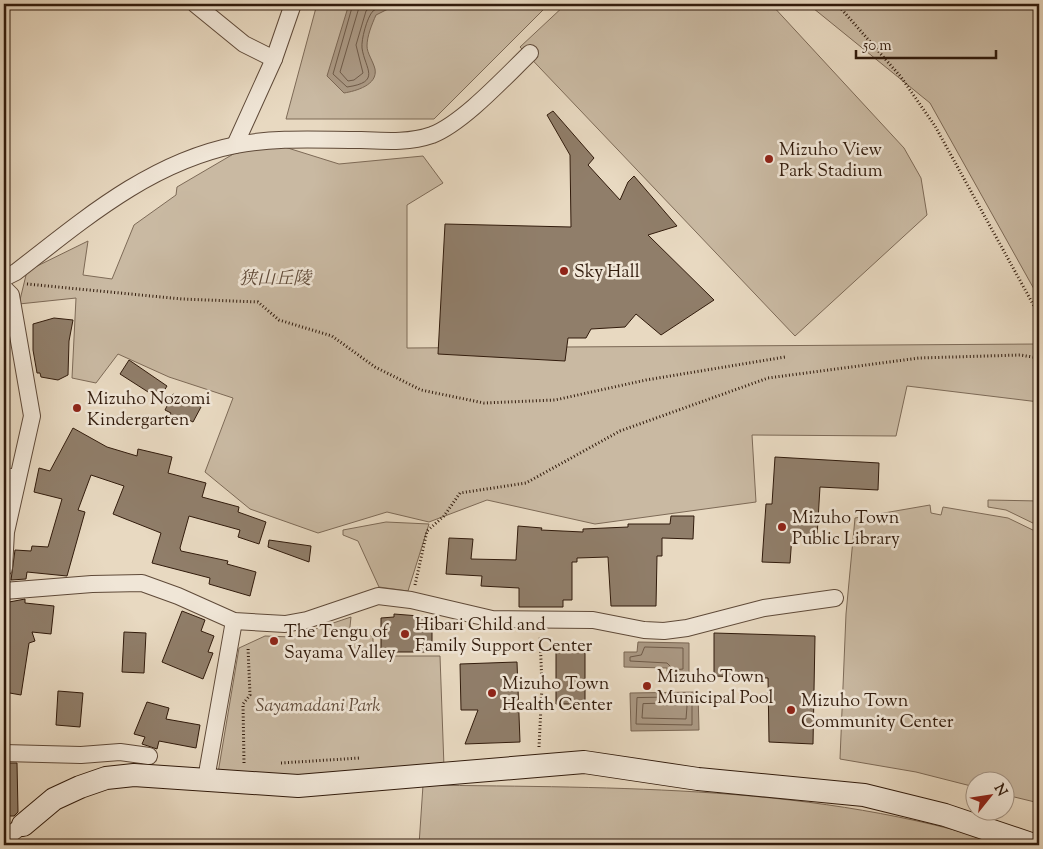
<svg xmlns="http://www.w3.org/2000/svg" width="1043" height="849" font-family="'Sorts Mill Goudy','Noto Serif JP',serif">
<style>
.green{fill:#c9b9a2;stroke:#7d6a57}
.water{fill:#aa9883;stroke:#7a6653}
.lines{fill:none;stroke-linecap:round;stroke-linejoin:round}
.shore{stroke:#6e5a48;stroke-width:1}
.building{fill:#907e6a;stroke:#311b0c}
.lane-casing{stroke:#5f4a39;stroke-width:9}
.street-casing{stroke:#5f4a39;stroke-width:18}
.secondary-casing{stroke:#311b0c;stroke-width:24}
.path{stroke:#311b0c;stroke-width:3;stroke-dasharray:1 2.5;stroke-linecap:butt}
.lane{stroke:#f0e6d7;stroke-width:8}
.street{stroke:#f0e6d7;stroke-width:16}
.secondary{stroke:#f0e6d7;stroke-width:22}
.poi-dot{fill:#8f2418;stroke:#f0e6d7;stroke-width:2}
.labels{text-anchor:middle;stroke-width:5;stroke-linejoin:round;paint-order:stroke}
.poi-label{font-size:18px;fill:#311b0c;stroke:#f0e6d7;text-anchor:start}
.park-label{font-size:18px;font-style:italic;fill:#5f4a39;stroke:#f0e6d7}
</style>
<rect width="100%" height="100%" fill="#e8d9c1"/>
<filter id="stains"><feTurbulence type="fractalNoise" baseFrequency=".004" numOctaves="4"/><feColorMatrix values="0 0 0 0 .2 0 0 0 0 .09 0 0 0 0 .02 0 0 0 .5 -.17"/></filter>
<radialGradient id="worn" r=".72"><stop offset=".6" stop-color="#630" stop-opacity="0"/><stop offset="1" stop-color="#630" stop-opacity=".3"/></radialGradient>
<g class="green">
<polygon points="317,4 549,4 434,119 286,119"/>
<polygon points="566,4 771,4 904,148 921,178 927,215 795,336 520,47"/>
<polygon points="808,4 1039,4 1039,298 930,103"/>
<polygon points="259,139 339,164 423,156 443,183 407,205 407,348 1039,344 1039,402 907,386 896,436 752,435 756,502 595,524 487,500 429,522 387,512 318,533 250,509 205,472 233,398 169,377 118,354 96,383 72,378 76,298 19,304 27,271 88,241 83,275 112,279 134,225 176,195 177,187"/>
<polygon points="988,500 1039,501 1039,526 1006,510 988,507"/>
<polygon points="930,505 931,513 941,515 943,507 1008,518 1039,533 1039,803 1006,795 1006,782 976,782 975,787 916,772 840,759 846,614 855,518"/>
<polygon points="386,522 429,524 408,591 379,587 358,541 343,535 343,530"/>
<polygon points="351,617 349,636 373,636 373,656 440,656 444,767 298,780 218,773 239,648 265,636 292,637"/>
<path d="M423,785C618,788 817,784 1006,845H419Z"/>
</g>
<g class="water">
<path d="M349,4H398L376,15C372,24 367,36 367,46C367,53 373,61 375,69C378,85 356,91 344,93L327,76Z"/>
<polygon points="638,642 689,643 689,675 667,676 667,668 624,667 624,652 637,652"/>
<polygon points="698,692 699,730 631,731 630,693"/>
</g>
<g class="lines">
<g class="shore">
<path d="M353,4L333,74L347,87C382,82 365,69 362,48C361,40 367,17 373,11C377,8 383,6 387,4"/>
<polyline points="360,4 340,72 348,81 354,80 363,73 356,45 366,11 374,4"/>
<polygon points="645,647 683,648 683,669 674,670 667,663 630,661 630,657 641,655"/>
<polygon points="692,697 692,725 636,724 637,698"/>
<polygon points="685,703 687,706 686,719 642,718 643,704"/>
</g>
</g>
<g class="building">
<polygon points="553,111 594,158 588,165 620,200 628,182 634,176 677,226 648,235 714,300 661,335 636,314 625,327 591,329 586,338 568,338 565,361 438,354 445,224 571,227 570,155 547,115"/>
<polygon points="54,318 73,320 69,341 68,375 58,380 41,377 40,373 37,373 33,350 33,324"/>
<polygon points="129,360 167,386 159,399 120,374"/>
<polygon points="173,394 201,407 193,422 185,418 182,426 168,419 171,413 165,410"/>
<polygon points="73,428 107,447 137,456 138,449 172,457 168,473 206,483 202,497 239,507 238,512 266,522 259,544 238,537 240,530 189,516 180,548 181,551 228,561 227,564 256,572 250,596 209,584 210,578 152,563 161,533 113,514 124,486 91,475 78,510 85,512 67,576 27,572 26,579 11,580 15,550 31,551 32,546 48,547 62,499 34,492 39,468 50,471"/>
<polygon points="775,457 879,463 878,490 820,487 817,537 792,536 790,563 762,562 766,504 772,504"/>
<polygon points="671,516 694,516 693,539 662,538 662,556 657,556 656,606 611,606 608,557 577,558 577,562 572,562 572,600 563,600 563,607 519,607 519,588 481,586 482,576 446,574 449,538 473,539 471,559 516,560 518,526 542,528 541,530 583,532 583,529 628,527 628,524 670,524"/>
<polygon points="269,540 311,546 309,562 268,547"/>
<polygon points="25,599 25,603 54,606 51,634 32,632 35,641 29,643 21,695 4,692 4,603"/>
<polygon points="182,611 205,620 201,631 214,636 208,652 213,653 203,679 162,662"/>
<polygon points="394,614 432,617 432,652 381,652 381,618 394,617"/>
<polygon points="124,632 146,633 144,673 122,672"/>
<polygon points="714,633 815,636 813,744 769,742 768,678 714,676"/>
<polygon points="556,648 585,649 585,704 556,704"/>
<polygon points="517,662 520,742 465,744 478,710 461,710 460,664"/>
<polygon points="58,691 83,693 80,727 56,725"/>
<polygon points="147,702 169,708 166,719 200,725 196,748 159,741 157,749 142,744 145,737 134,734"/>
<polygon points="4,763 17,763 18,812 14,816 4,816"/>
</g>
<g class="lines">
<defs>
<polyline id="lane" points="4,473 19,473"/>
<g id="street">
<polyline points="195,4 244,44 274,59"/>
<polyline points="235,145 274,59 293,4"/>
<path d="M4,278L16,272C83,220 150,162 236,145C277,137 319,140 361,140C385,141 409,143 432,135C463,123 505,77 530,53"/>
<polyline points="4,288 11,295 32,416 6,532 4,568"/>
<polyline points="4,591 92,584 142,583 178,596 234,621 285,624 307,620 378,596 411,600 492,619 593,620 644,630 664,631 687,628 764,608 835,598"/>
<polyline points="4,753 81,755 120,752 149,756"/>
<polyline points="206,779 234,621"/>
<polyline points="4,839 23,825"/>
</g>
<polyline id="secondary" points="23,825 54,799 80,787 106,778 134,775 298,786 584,762 698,779 864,795 945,815 1034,845"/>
</defs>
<use href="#lane" class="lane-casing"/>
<use href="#street" class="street-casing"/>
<use href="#secondary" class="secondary-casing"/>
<g class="path">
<polyline points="837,4 901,77 935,126 1039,315"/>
<polyline points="27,284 182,299 258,302 279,320 332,336 375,367 421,390 484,403 555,400 646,380 785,357"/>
<polyline points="415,585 427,531 444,516 460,493 526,483 620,431 768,378 919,358 1020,355 1039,358"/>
<polyline points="539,747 542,686 540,636"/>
<polyline points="244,763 243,704 250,695 248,647"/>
<polyline points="281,763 360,758"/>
</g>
<use href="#lane" class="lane"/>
<use href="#street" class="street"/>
<use href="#secondary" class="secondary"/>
</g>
<g class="poi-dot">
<circle cx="769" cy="159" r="5"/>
<circle cx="564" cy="271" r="5"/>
<circle cx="77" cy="408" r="5"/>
<circle cx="782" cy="527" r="5"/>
<circle cx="405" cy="634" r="5"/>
<circle cx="274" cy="641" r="5"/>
<circle cx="647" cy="686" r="5"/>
<circle cx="492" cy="693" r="5"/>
<circle cx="791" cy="710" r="5"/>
</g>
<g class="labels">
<g class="poi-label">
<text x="779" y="155">Mizuho View<tspan x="779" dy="21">Park Stadium</tspan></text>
<text x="574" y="277">Sky Hall</text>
<text x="87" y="404">Mizuho Nozomi<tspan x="87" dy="21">Kindergarten</tspan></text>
<text x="792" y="523">Mizuho Town<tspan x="792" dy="21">Public Library</tspan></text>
<text x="415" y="630">Hibari Child and<tspan x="415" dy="21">Family Support Center</tspan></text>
<text x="284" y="637">The Tengu of<tspan x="284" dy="21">Sayama Valley</tspan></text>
<text x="657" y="682">Mizuho Town<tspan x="657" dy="21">Municipal Pool</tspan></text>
<text x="502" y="689">Mizuho Town<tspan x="502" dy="21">Health Center</tspan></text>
<text x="801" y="706">Mizuho Town<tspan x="801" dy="21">Community Center</tspan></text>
</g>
<g class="park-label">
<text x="275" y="284">狭山丘陵</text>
<text x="318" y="711">Sayamadani Park</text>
</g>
</g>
<rect width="1043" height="849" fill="none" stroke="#e8d9c1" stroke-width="20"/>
<rect x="5" y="5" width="1033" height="839" fill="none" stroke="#311b0c" stroke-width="2.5"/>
<rect x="10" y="10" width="1023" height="829" fill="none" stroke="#311b0c"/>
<g transform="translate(990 796) rotate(60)"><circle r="24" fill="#f0e6d7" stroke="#a49586"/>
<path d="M0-4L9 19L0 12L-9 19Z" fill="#8f2418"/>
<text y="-8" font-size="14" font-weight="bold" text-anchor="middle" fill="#311b0c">N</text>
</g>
<path d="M856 50v8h140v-8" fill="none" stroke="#311b0c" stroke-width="2.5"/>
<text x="863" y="50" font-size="15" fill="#311b0c" stroke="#f0e6d7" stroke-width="4" paint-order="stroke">50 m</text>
<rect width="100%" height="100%" filter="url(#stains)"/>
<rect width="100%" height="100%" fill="url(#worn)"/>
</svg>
